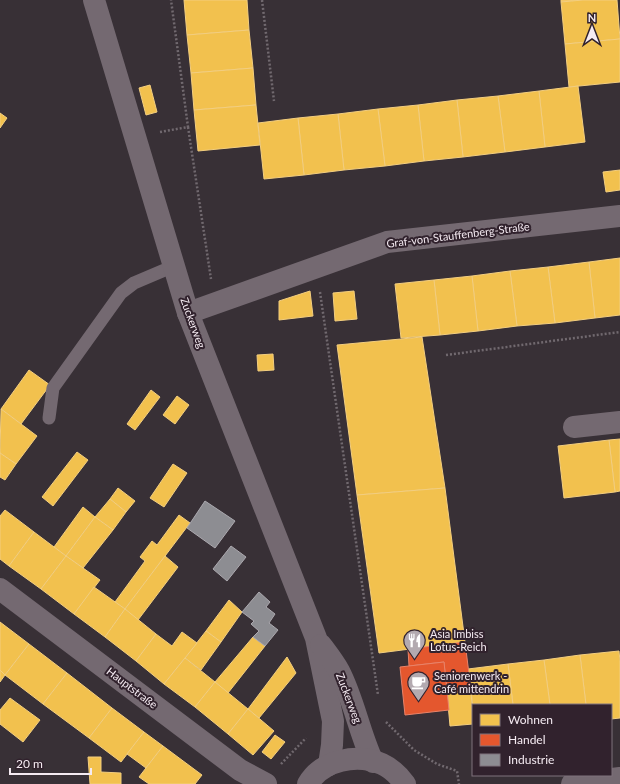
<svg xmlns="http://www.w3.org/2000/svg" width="620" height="784" font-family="Lato,sans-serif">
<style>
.homes{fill:#f2c14e;stroke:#f3ce7f}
.shops{fill:#e4572e;stroke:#e98369}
.industry{fill:#8d8d92;stroke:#aca9af}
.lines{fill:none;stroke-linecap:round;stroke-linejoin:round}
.path{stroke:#71696f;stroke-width:2.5;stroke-dasharray:2 2;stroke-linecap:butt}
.service{stroke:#746971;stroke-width:13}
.minor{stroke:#746971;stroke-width:22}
.tertiary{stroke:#746971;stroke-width:22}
.labels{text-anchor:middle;stroke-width:4;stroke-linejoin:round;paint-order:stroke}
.street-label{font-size:11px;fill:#f5ebf2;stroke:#31222d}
.poi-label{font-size:11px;fill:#f5ebf2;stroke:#31222d;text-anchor:start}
</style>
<rect width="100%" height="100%" fill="#383036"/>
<g class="homes">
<polygon points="184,0 247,0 249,30 187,35"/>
<polygon points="561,0 583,0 561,2"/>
<polygon points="583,0 617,0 620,39 565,44 561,2"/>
<polygon points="249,30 253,68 191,73 187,35"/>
<polygon points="620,39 620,82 569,87 565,44"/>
<polygon points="253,68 256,105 194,110 191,73"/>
<polygon points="150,85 157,112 146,115 139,88"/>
<polygon points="578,86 585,142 545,147 539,91"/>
<polygon points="539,91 545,147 505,152 498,96"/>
<polygon points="498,96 505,152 463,157 457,100"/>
<polygon points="457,100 463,157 424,161 418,105"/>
<polygon points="256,105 260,145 198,151 194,110"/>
<polygon points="418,105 424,161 385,166 378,109"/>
<polygon points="378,109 385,166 344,170 338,114"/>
<polygon points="0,113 7,118 0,128"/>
<polygon points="338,114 344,170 304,175 298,118"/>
<polygon points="298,118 304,175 264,179 258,123"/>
<polygon points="620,170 620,190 606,192 603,172"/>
<polygon points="620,258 620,315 595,318 589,262"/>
<polygon points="589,262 595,318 555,323 548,267"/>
<polygon points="548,267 555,323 517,326 510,271"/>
<polygon points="510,271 517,326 478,331 472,276"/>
<polygon points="472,276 478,331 440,335 434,280"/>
<polygon points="434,280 440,335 401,338 395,284"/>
<polygon points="310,291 313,316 279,320 279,301"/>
<polygon points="354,291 357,319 335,321 333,293"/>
<polygon points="422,337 445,488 357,495 337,345"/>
<polygon points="273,354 274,370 258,371 257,355"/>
<polygon points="29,370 50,385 21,424 1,409"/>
<polygon points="151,390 160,397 135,430 127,424"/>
<polygon points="177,396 189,405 175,424 163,415"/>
<polygon points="1,409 37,436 16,464 0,453"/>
<polygon points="620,439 620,491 615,492 609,440"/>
<polygon points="609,440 615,492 564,498 558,446"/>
<polygon points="77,452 88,460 53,506 42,497"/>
<polygon points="0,453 16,464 5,480 0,477"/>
<polygon points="173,464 187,473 164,507 150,498"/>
<polygon points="118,488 135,501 126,512 110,499"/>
<polygon points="445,488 465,642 379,653 357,495"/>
<polygon points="110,499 126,512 113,530 95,517"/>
<polygon points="83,507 95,517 66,556 54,547"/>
<polygon points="5,510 34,532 9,566 0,559 0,516"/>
<polygon points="179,515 190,523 125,609 115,602 145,561 140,557 152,541 157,545"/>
<polygon points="95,517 113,530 83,568 66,556"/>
<polygon points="34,532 66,556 41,589 9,566"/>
<polygon points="66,556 100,580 74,614 41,589"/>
<polygon points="165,556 178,567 138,620 125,609"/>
<polygon points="94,587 125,609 105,637 74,614"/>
<polygon points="229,600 242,612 221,642 206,631"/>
<polygon points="125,609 156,634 136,661 105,637"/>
<polygon points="0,622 29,644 5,675 0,670"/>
<polygon points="206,631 221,642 201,670 185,658"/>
<polygon points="182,632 197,643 164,684 136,661 156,634 172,646"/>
<polygon points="253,637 265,646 228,693 215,682"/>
<polygon points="29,644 67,673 43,704 5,675"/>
<polygon points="619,651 620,661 620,718 611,719 611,705 586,705 580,655"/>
<polygon points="580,655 586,705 550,705 544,660"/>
<polygon points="287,657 296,673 259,718 248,709"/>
<polygon points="185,658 215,682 195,707 164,684"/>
<polygon points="544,660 550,705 513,705 508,664"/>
<polygon points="508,664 513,705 473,705 473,707 468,669"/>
<polygon points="0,670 5,675 0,682"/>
<polygon points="67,673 112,708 89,738 43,704"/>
<polygon points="215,682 248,709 228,734 195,707"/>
<polygon points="471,690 473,724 450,726 447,693"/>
<polygon points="10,698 40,720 23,742 0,724 0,710"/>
<polygon points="112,708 144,732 121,762 89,738"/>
<polygon points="248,709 274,731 253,755 228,734"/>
<polygon points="144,732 163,746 146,768 127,754"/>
<polygon points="275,735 285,742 271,759 262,752"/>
<polygon points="163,746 202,775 195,784 149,784 139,777"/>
<polygon points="88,757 101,757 101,772 121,773 121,784 90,784"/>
</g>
<g class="shops">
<polygon points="465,642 471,690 447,693 444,662 409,666 408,649"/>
<polygon points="444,662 449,710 405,715 400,667"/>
</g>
<g class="industry">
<polygon points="205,501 235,521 215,548 187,528"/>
<polygon points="231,546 246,557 227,581 213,569"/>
<polygon points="259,592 270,602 266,607 275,614 269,623 278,630 265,646 253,637 259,631 251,624 254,621 242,612"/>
</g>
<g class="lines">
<g class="path">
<polyline points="262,0 274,101"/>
<polyline points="188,127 211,279"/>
<polyline points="160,132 188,127 171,0"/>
<polyline points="320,292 378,695"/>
<polyline points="446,355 620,332"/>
<polyline points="386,722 414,750 437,764 457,771 459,784"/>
<polyline points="281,764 306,738"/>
</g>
<polyline class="service" points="49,418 53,388 121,293 134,283 174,266"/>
<g class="minor">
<polyline points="94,0 188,313 316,638 333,721 332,745 329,765"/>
<polyline points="188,313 387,242 620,216"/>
<polyline points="574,427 620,422"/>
<path d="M321,645C327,653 334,662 339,671C354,700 359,732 373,762"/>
<polyline points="572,784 620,778"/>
</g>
<g class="tertiary">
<polyline points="0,589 240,770 266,784"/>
<path d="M308,784C322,760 357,753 382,764C391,768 399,776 405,784"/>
</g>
</g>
<defs>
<symbol id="restaurant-pin" viewBox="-11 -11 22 30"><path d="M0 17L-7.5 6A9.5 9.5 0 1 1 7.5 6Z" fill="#b3aab0" stroke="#31222d"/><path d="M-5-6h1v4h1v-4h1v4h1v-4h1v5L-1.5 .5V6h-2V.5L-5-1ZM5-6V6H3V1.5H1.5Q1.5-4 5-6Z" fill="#fff"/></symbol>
<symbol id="cafe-pin" viewBox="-11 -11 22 30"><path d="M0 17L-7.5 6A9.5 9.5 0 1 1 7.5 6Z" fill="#b3aab0" stroke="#31222d"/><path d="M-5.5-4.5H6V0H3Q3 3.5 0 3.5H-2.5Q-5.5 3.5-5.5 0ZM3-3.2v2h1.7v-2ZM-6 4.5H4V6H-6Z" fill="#fff"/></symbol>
</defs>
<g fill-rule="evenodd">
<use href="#restaurant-pin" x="402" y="628" width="25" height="34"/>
<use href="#cafe-pin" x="406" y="670" width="25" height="34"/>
</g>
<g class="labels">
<g class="street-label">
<text transform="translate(458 235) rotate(-7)" y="4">Graf-von-Stauffenberg-Straße</text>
<text transform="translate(193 323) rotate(70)" y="4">Zuckerweg</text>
<text transform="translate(132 688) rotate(37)" y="4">Hauptstraße</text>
<text transform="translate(349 698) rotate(69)" y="4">Zuckerweg</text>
</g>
<g class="poi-label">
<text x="430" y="638">Asia Imbiss<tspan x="430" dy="13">Lotus-Reich</tspan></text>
<text x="434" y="680">Seniorenwerk -<tspan x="434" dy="13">Café mittendrin</tspan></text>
</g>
</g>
<rect x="472" y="704" width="140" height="72" fill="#31222d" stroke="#7f727c"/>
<rect x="480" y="714" width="20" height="12" fill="#f2c14e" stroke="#7f727c"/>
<text x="508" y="724" font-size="12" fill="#f5ebf2">Wohnen</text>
<rect x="480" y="734" width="20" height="12" fill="#e4572e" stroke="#7f727c"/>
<text x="508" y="744" font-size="12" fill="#f5ebf2">Handel</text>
<rect x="480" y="754" width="20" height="12" fill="#8d8d92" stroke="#7f727c"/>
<text x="508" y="764" font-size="12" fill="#f5ebf2">Industrie</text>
<g transform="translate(592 28)" stroke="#31222d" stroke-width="3" paint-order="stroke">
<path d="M0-3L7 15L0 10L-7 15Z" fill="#f5ebf2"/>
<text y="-6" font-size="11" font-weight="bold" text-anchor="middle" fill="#f5ebf2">N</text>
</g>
<path d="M10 768v6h81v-6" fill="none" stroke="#f5ebf2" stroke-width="2"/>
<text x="16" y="768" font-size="12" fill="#f5ebf2" stroke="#31222d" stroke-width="3" paint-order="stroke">20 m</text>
</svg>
